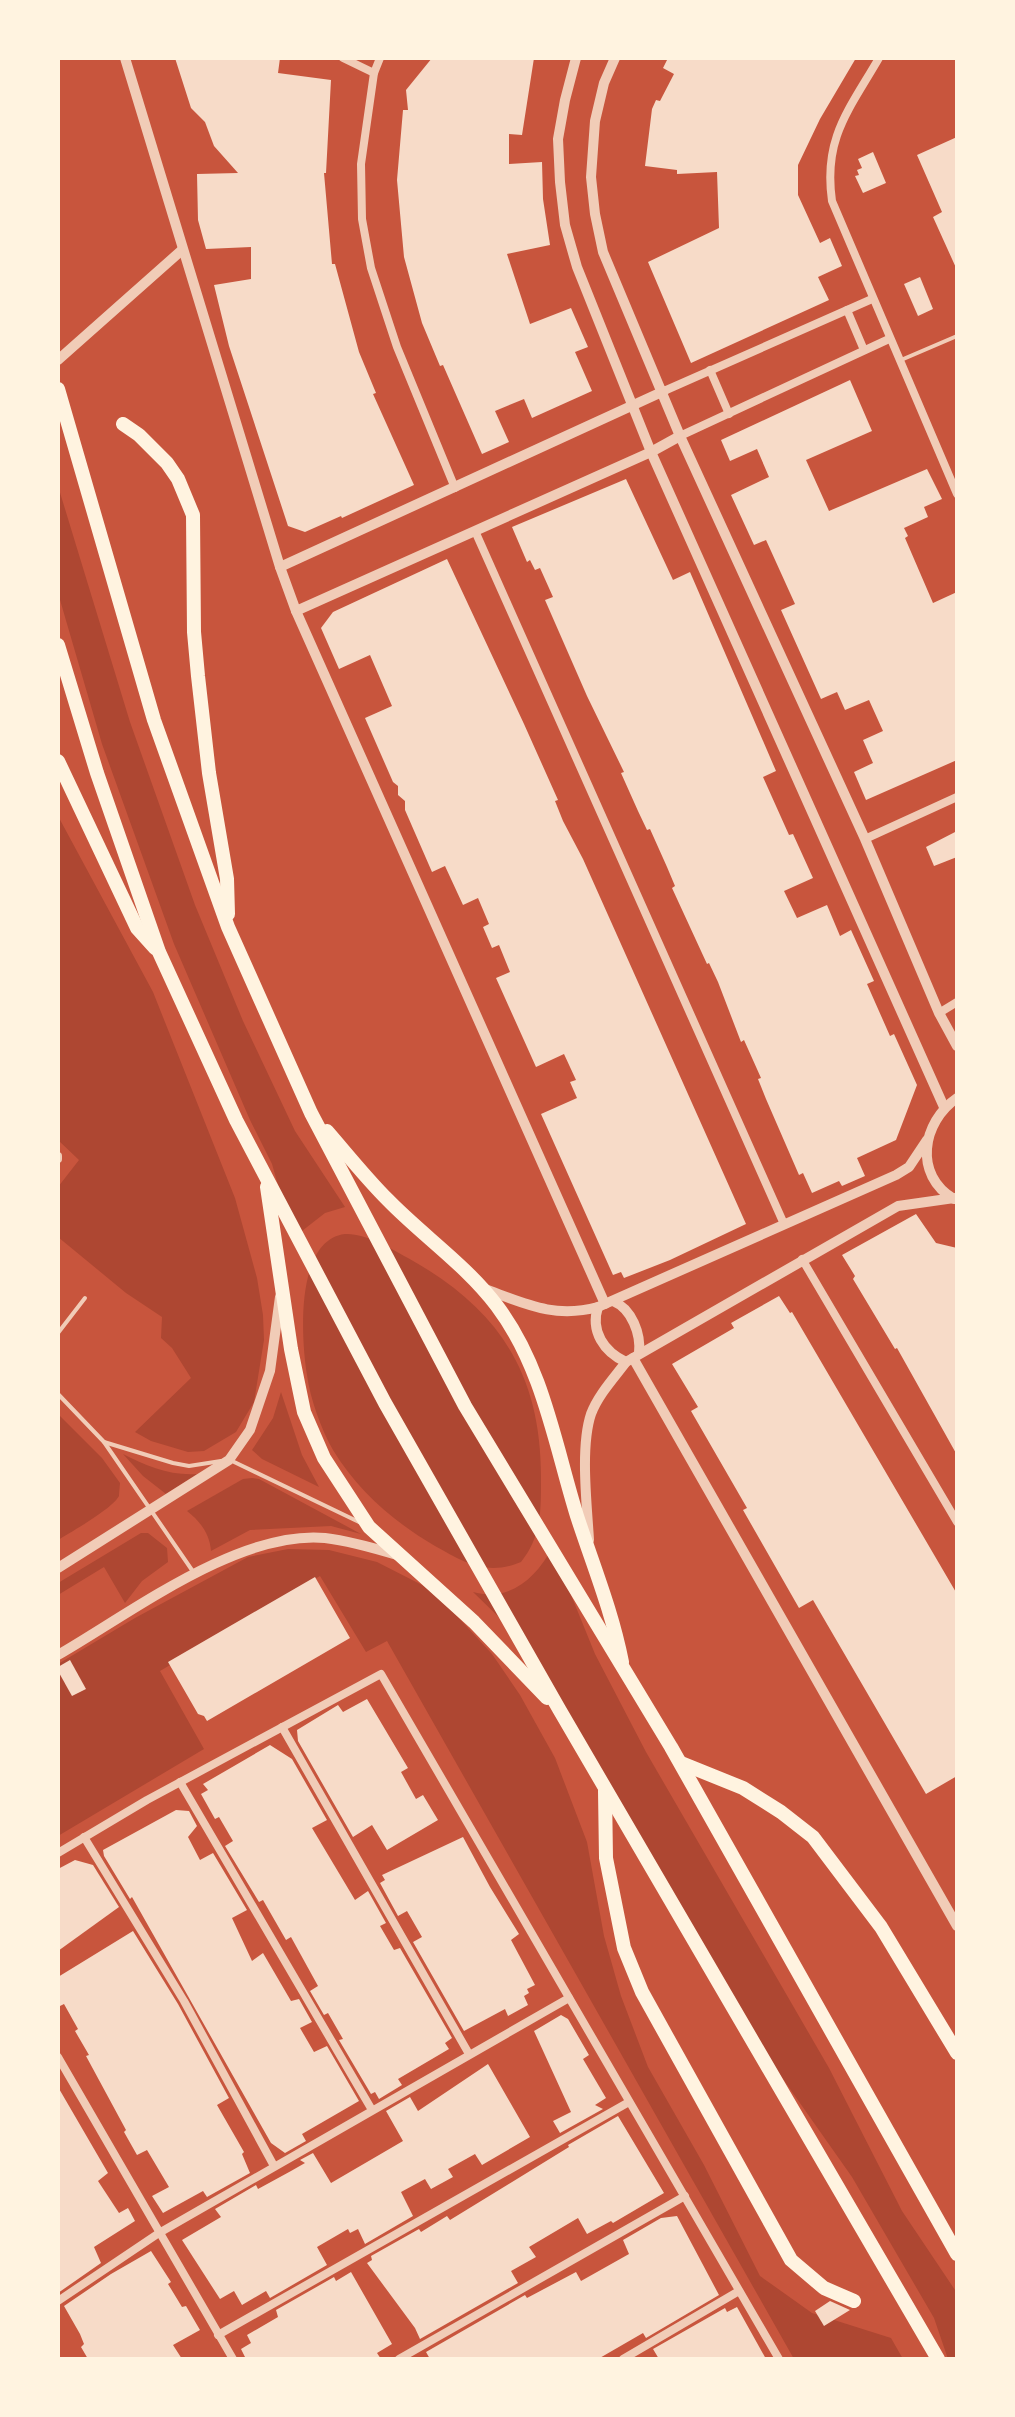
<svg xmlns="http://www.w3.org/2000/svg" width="1015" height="2417" font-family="'Titillium Web',sans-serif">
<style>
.green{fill:#ae4732}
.building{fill:#f7dbc8}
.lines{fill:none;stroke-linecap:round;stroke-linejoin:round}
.service{stroke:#f1ccb7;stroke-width:4}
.minor{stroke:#f1ccb7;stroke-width:8}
.tertiary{stroke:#f1ccb7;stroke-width:10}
.trunk{stroke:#fff3e0;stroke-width:14}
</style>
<rect width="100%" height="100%" fill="#c8553d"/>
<g class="green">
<polygon points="58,486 130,722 195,905 243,1021 295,1131 345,1207 325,1213 293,1238 272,1164 250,1120 174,944 102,744 58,593"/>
<polygon points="58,816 153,992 235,1198 257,1278 263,1315 264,1340 254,1402 236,1432 204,1451 188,1452 151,1441 135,1432 191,1378 172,1348 161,1338 162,1317 126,1293 58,1237 58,1187 79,1160 58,1140"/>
<path d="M345,1234C366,1233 390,1248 408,1258C500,1309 542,1375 541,1481C541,1512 541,1537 521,1562C487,1576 465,1563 435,1546C394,1522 358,1491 333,1450C321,1429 310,1398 307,1375C301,1338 295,1240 345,1234Z"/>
<polygon points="281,1392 302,1455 319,1487 262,1459 252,1450 273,1418"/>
<path d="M58,1414L102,1458L120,1483C120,1484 119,1494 119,1496C112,1509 71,1532 58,1540Z"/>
<path d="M123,1454C146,1466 171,1476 197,1474L166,1494L143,1476Z"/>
<path d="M252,1478L259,1479L361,1534L331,1526L250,1530L211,1551C210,1534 200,1521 187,1511L243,1479Z"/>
<polygon points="141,1533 148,1533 167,1548 168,1562 142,1581 125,1603 104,1567 58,1595 58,1583"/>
<path d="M552,1548L595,1654L646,1752L829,2068L902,2211L957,2293V2359H948L934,2318L852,2177L776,2069L584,1739L508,1626L473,1592C510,1602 536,1578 552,1548Z"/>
<polygon points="288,1549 329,1550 377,1562 422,1585 444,1602 492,1654 520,1695 555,1758 587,1842 604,1936 621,1996 648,2067 704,2165 760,2276 812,2313 891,2338 903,2359 794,2359 387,1641 366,1652 320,1576 160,1671 204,1749 58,1836 58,1664 135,1618 248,1557"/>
</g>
<g class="building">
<polygon points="175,58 280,58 278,73 331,80 326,173 324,173 332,264 335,264 359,352 376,393 373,394 414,485 342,518 341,516 305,532 288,526 229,346 214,285 251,279 251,247 206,249 198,220 197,174 238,173 214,146 205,122 191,108"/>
<polygon points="432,58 534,58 522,135 509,134 509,164 542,162 543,199 550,245 507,254 530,324 571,308 588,347 575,352 592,391 532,418 524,399 495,411 509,442 482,454 443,365 440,366 422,323 404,257 397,180 403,110 408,110 406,90"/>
<polygon points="668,58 856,58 820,119 798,165 798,195 820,243 830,238 842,266 818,277 829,300 691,363 648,262 719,228 717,172 677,174 677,170 645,166 652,109 656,100 660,101 674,74 663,68"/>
<polygon points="957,137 957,270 933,217 942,212 917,155"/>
<polygon points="873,152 886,183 863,193 855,176 859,175 857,170 862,168 858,159"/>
<polygon points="920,277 933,309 918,316 904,284"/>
<polygon points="850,380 872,431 806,460 829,511 927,469 942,499 924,507 928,517 904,528 908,536 905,538 933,603 957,592 957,760 866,800 854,772 873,763 863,740 883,731 869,700 845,710 837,692 821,699 781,610 795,604 766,540 754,545 731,495 769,477 757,449 730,461 721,440"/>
<polygon points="626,479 673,580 690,572 776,771 763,777 789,835 793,834 813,878 784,891 797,918 827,905 840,936 851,930 874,981 867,984 890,1036 894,1034 917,1085 896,1140 857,1158 865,1176 842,1186 839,1181 812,1193 803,1173 799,1175 766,1099 758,1079 761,1078 744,1040 741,1042 718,982 709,963 707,964 672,888 675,886 667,867 650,829 647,830 638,811 621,773 624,772 587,696 545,600 553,597 540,568 535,570 530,560 527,562 512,527"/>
<polygon points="447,559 524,724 558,800 555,801 563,821 583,859 746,1224 670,1260 624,1278 621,1272 613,1275 541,1114 577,1098 570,1082 576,1080 564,1054 536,1067 496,978 510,972 499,945 492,948 483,927 489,924 478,898 463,905 445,866 432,872 405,810 405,801 398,795 398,786 393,782 365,718 392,706 370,655 339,669 321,628 333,612"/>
<polygon points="957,831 957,857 934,866 926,847"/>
<polygon points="916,1214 936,1243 957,1248 957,1455 897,1348 895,1349 853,1279 855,1276 842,1255"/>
<polygon points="779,1296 790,1313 792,1312 957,1594 957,1776 926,1794 813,1600 799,1608 743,1510 747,1508 691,1411 698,1407 672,1364 734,1328 731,1323"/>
<polygon points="315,1577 350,1638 207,1721 204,1716 198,1714 168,1662"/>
<polygon points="70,1660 86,1689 72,1696 58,1671 58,1667"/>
<polygon points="367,1699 408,1768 401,1772 416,1799 423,1795 438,1820 387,1850 372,1825 353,1837 298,1741 297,1730 338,1705 343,1712"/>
<polygon points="270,1745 292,1759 327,1820 312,1828 355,1900 368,1891 386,1923 380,1926 394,1950 400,1948 452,2038 445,2043 449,2049 398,2079 402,2085 379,2099 375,2092 371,2094 339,2040 343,2039 328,2013 324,2015 310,1991 318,1986 291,1937 286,1940 263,1900 259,1902 225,1846 233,1841 219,1817 215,1819 201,1794 208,1790 203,1784"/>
<polygon points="176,1810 189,1811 197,1826 188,1837 200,1860 213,1853 247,1910 232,1918 252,1961 263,1953 291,2001 299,1999 312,2022 300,2028 314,2052 327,2046 359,2101 302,2134 306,2141 285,2153 271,2143 132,1897 130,1899 104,1856 103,1850"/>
<polygon points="463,1837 490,1887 519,1934 511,1940 535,1985 527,1989 529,1993 524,1996 528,2005 508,2016 505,2009 464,2031 413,1942 422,1937 407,1911 398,1916 380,1883 385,1880 382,1875"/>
<polygon points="75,1860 93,1865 119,1907 58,1951 58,1869"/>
<polygon points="133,1931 178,2004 229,2098 217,2105 244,2152 242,2154 250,2173 207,2197 203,2191 163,2213 152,2196 169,2187 147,2150 137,2155 124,2132 126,2130 86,2056 89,2055 75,2031 78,2029 64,2004 58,2007 58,1977"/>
<polygon points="561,2015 568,2019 589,2055 583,2059 606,2098 595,2105 603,2109 560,2133 553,2121 571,2112 534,2031"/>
<polygon points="488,2064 530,2137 482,2165 475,2154 448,2169 453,2177 431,2189 425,2179 401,2192 413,2216 365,2244 358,2229 350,2233 348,2229 317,2247 327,2265 270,2298 266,2291 242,2305 234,2291 220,2299 182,2240 221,2217 215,2209 256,2185 258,2189 291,2171 305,2163 300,2160 313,2153 331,2183 403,2141 386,2111 410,2097 418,2111"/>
<polygon points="58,2087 108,2173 98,2181 119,2213 128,2208 135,2221 94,2247 101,2263 58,2293"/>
<polygon points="618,2116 664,2193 613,2223 611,2221 587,2234 578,2218 529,2247 536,2257 511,2271 518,2283 420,2339 415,2328 367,2263 372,2260 371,2256 419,2229 421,2232 447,2216 450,2220 569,2147 568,2145"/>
<polygon points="677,2216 719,2295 646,2338 643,2333 598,2359 430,2359 426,2352 525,2295 527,2298 576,2272 581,2281 629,2254 623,2240 661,2218"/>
<polygon points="151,2251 171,2282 168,2284 182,2307 186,2306 200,2330 173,2345 182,2359 88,2359 81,2347 84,2344 80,2334 64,2306 111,2274"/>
<polygon points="351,2272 392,2344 377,2353 381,2359 246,2359 241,2349 251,2343 247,2335 278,2317 276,2310 334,2277 336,2281"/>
<polygon points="830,2301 850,2310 824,2326 815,2311"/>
<polygon points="737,2307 766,2359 659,2359 653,2349 725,2308 727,2312"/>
</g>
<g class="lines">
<g class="service">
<polyline points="901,360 957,336"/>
<polyline points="58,1333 85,1298"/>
<polyline points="58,1394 104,1442 194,1573"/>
<polyline points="104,1442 173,1463 189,1466 221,1461"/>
<polyline points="230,1460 359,1522"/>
</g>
<g class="minor">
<polyline points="343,58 374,73"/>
<polyline points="380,58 374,73 361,164 362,219 371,268 397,347 455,488"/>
<path d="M879,58C849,110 823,138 832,201L957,494"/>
<polyline points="847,310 864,350"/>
<polyline points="710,370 729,414"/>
<polyline points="664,391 872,299"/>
<polyline points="680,436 889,339"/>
<polyline points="475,531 784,1224"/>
<polyline points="865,839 957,797"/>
<polyline points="939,1013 957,1002"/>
<polyline points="58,1156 58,1159"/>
<polyline points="802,1259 957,1522"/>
<polyline points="282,1727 469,2054"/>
<polyline points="180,1782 372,2110"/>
<polyline points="84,1837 184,2001 274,2166"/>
<polyline points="58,1853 147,1800 381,1674 779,2359"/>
<polyline points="58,2057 233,2359"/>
<polyline points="58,2301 159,2233 569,1998"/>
<polyline points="218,2335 629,2102"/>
<polyline points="399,2359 685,2196"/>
<polyline points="623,2359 739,2291"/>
</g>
<g class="tertiary">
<polyline points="125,58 280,567 296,611 605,1304"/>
<polyline points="576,58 565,100 558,139 560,182 565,225 577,267 651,452 944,1107"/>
<polyline points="615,58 604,83 595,121 591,177 595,214 603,252 680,436 865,839 939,1013 957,1046"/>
<polyline points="58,360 182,250"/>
<polyline points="280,567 664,391"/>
<polyline points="296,611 651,452 680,436"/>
<path d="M954,1199C913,1175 922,1122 957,1098"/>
<path d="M482,1288C524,1303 553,1319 598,1307L896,1175L909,1167L927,1140"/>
<path d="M613,1301C632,1309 641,1334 639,1353"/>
<path d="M598,1307C590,1331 604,1352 626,1362"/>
<polyline points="633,1358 957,1926"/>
<path d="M589,1540C587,1505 580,1447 591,1414C598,1395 614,1378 626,1362L898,1206L954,1198"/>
<polyline points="58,1568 229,1460 250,1430 270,1371 280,1297"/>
<path d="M58,1655C131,1613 239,1530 325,1538C350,1541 374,1548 397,1555"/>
</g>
<g class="trunk">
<polyline points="58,389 154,720 228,927 311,1113 465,1406 671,1747 957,2254"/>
<polyline points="123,424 139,435 167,463 178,479 193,515 194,632 198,676 209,773 227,879 228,914"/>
<polyline points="58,645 97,773 159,952 236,1120 385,1403 559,1709 938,2359"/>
<polyline points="58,761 137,928 155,948"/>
<path d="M327,1131C347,1154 366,1178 388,1200C423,1236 466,1265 497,1306C543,1367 555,1445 577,1516C593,1565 612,1611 622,1662"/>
<polyline points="267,1187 291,1349 304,1412 324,1458 369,1527 474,1622 547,1698"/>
<polyline points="681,1763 743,1788 781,1812 813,1837 881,1927 957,2053"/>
<polyline points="605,1791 606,1858 624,1948 642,1992 791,2260 824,2288 854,2301"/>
</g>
</g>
<rect width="1015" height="2417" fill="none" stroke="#fff3e0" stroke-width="120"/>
</svg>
